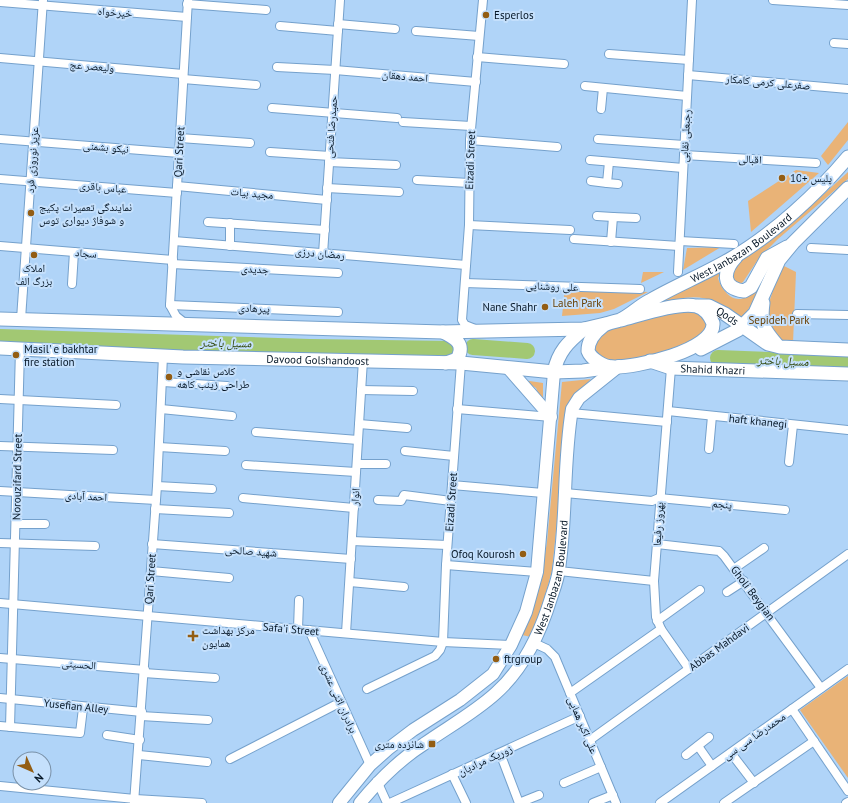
<svg xmlns="http://www.w3.org/2000/svg" width="848" height="803" font-family="'PT Sans','Noto Naskh Arabic',sans-serif">
<style>
.green{fill:#e9b377}
.lines{fill:none;stroke-linecap:round;stroke-linejoin:round}
.river{stroke:#a2c873;stroke-width:16}
.minor-casing{stroke:#75a1cc;stroke-width:10}
.secondary-casing{stroke:#75a1cc;stroke-width:14}
.primary-casing{stroke:#75a1cc;stroke-width:15}
.minor{stroke:#fff;stroke-width:8}
.secondary{stroke:#fff;stroke-width:12}
.primary{stroke:#fff;stroke-width:13}
.poi-dot{fill:#935d13;stroke:#c5e0fc;stroke-width:1.5}
.labels{text-anchor:middle;stroke-width:4;stroke-linejoin:round;paint-order:stroke}
.street-label{font-size:11px;fill:#061727;stroke:#c5e0fc}
.poi-label{font-size:11px;fill:#061727;stroke:#c5e0fc;text-anchor:start}
.park-label{font-size:11px;fill:#683e00;stroke:#c5e0fc}
.water-label{font-size:12px;font-style:italic;fill:#2e4506;stroke:#c5e0fc}
</style>
<rect width="100%" height="100%" fill="#b0d4f8"/>
<g class="green">
<polygon points="848,122 848,140 828,165 821,156"/>
<polygon points="796,170 819,173 751,232 748,201"/>
<polygon points="848,172 848,179 778,239 759,258 743,282 740,284 732,280 731,271 741,260 801,215"/>
<polygon points="721,247 683,270 687,248"/>
<polygon points="784,266 796,272 793,343 774,338 765,315 776,281"/>
<path d="M768,267L754,301L741,320C709,292 693,293 654,306L723,269L718,278C722,292 736,307 750,294C757,288 763,275 768,267Z"/>
<polygon points="643,272 664,272 641,283"/>
<polygon points="565,288 648,292 614,309 600,313 562,316"/>
<path d="M692,310L707,319L704,336L660,353L620,362L598,357L592,348C595,343 598,336 602,332C616,320 672,313 692,310Z"/>
<polygon points="591,379 576,395 561,481 552,571 538,620 531,637 522,635 542,572 547,542 562,382"/>
<polygon points="523,380 543,383 543,404 536,388"/>
<polygon points="848,676 848,778 800,710"/>
</g>
<g class="lines">
<g class="river">
<polyline points="0,337 310,347 452,349"/>
<polyline points="473,347 527,351"/>
<polyline points="718,358 848,363"/>
</g>
<defs>
<g id="minor">
<polyline points="773,0 848,5"/>
<polyline points="0,2 187,17"/>
<polyline points="187,4 266,10"/>
<polyline points="338,24 395,29"/>
<polyline points="280,26 338,31"/>
<polyline points="416,31 479,36"/>
<polyline points="834,43 848,44"/>
<polyline points="609,54 689,60"/>
<polyline points="477,57 564,64"/>
<polyline points="0,58 183,74"/>
<polyline points="277,67 335,70 476,82"/>
<polyline points="688,75 848,89"/>
<polyline points="183,79 256,85"/>
<polyline points="585,86 687,96"/>
<polyline points="272,108 397,118"/>
<polyline points="601,109 603,88"/>
<polyline points="403,122 471,126"/>
<polyline points="180,138 250,143"/>
<polyline points="0,139 179,153"/>
<polyline points="598,139 684,145"/>
<polyline points="470,140 557,147"/>
<polyline points="270,152 330,156"/>
<polyline points="684,155 816,163"/>
<polyline points="590,160 683,168"/>
<polyline points="329,162 396,165"/>
<polyline points="609,162 607,183 618,184"/>
<polyline points="0,179 177,193"/>
<polyline points="417,180 469,183"/>
<polyline points="591,181 607,183"/>
<polyline points="177,186 327,200"/>
<polyline points="327,188 399,192"/>
<polyline points="597,216 613,217"/>
<polyline points="208,222 325,230"/>
<polyline points="469,225 570,230"/>
<polyline points="574,239 679,246"/>
<polyline points="174,241 466,265"/>
<polyline points="680,241 734,244"/>
<polyline points="611,242 613,217 636,218"/>
<polyline points="0,246 173,260"/>
<polyline points="230,246 230,223"/>
<polyline points="811,248 848,250"/>
<polyline points="323,254 340,0"/>
<polyline points="172,264 338,273"/>
<polyline points="678,272 692,0"/>
<polyline points="465,283 640,289"/>
<polyline points="72,284 74,252"/>
<polyline points="170,305 338,312"/>
<polyline points="797,314 848,315"/>
<polyline points="21,319 43,0"/>
<polyline points="186,324 176,316 170,305 188,0"/>
<polyline points="475,329 465,325 462,320 469,225 470,140 483,0"/>
<polyline points="671,368 654,581 656,617 661,629 689,669"/>
<polyline points="163,382 227,386"/>
<polyline points="361,390 413,391"/>
<polyline points="0,399 116,405"/>
<polyline points="161,409 232,416"/>
<polyline points="457,409 551,417"/>
<polyline points="668,411 848,430"/>
<polyline points="571,413 667,422"/>
<polyline points="359,424 407,428"/>
<polyline points="256,432 358,440"/>
<polyline points="0,446 113,450"/>
<polyline points="159,447 225,451"/>
<polyline points="709,449 712,416"/>
<polyline points="405,451 454,456"/>
<polyline points="789,462 793,425"/>
<polyline points="357,464 386,464"/>
<polyline points="246,465 356,472"/>
<polyline points="452,485 543,493"/>
<polyline points="157,486 212,489"/>
<polyline points="0,491 156,500"/>
<polyline points="565,493 652,501 659,498 785,510"/>
<polyline points="243,498 354,508"/>
<polyline points="378,500 401,501 404,495 451,501"/>
<polyline points="155,509 229,513"/>
<polyline points="16,524 45,524"/>
<polyline points="352,541 447,545"/>
<polyline points="0,543 95,546"/>
<polyline points="152,544 351,559"/>
<polyline points="657,544 719,551 724,556 821,688"/>
<polyline points="446,565 537,572"/>
<polyline points="735,568 764,548"/>
<polyline points="151,571 229,578"/>
<polyline points="559,571 654,581"/>
<polyline points="350,582 404,587"/>
<polyline points="727,592 744,581"/>
<polyline points="0,603 443,642 511,645"/>
<polyline points="657,621 700,590"/>
<polyline points="298,629 299,600"/>
<polyline points="309,630 370,765"/>
<polyline points="346,633 363,360"/>
<polyline points="534,643 547,649 555,657 616,803"/>
<polyline points="0,658 145,670"/>
<polyline points="144,673 215,678"/>
<polyline points="367,689 435,656 440,650 443,642 446,565 461,363"/>
<polyline points="570,693 661,629"/>
<polyline points="0,698 142,712"/>
<polyline points="792,709 848,791"/>
<polyline points="141,716 208,720"/>
<polyline points="0,726 80,733 83,708"/>
<polyline points="10,727 20,349"/>
<polyline points="107,735 140,740"/>
<polyline points="590,740 848,554"/>
<polyline points="698,746 712,766"/>
<polyline points="500,753 519,803"/>
<polyline points="731,753 754,783"/>
<polyline points="139,755 207,762"/>
<polyline points="686,755 709,737"/>
<polyline points="230,759 341,702"/>
<polyline points="452,774 466,803"/>
<polyline points="377,781 387,803"/>
<polyline points="564,783 601,767"/>
<polyline points="0,786 135,799 202,803"/>
<polyline points="134,803 157,486 163,356"/>
<polyline points="390,803 580,716"/>
<polyline points="519,803 539,795"/>
<polyline points="593,803 613,795"/>
<polyline points="660,803 848,669"/>
<polyline points="724,803 814,741"/>
<polyline points="846,803 848,802"/>
</g>
<g id="secondary">
<polyline points="509,369 551,417"/>
<polyline points="339,803 370,765 388,749 413,730 460,700 493,674 511,645 526,612 537,572 554,372"/>
<path id="s1" d="M360,803C379,780 399,760 424,744C448,727 474,713 496,693C524,668 540,634 551,598C554,589 558,579 559,569C567,516 563,462 572,409L579,398L619,366"/>
</g>
<g id="primary">
<path d="M736,257C723,271 721,288 744,291L751,287L767,258L787,247"/>
<path d="M763,303C760,325 764,330 778,346"/>
<path id="s2" d="M698,306H709L725,314L768,344L780,347L848,350"/>
<polyline points="0,319 443,332 584,329 605,324"/>
<path id="s3" d="M621,320C640,315 678,302 696,306C704,308 710,316 713,323C715,351 634,368 613,367C604,367 591,359 588,351C588,341 595,332 603,326C608,322 615,322 620,320C631,315 640,305 651,300C677,285 705,274 732,258C772,235 818,193 848,157"/>
<path d="M443,332C455,338 466,344 457,359L446,363"/>
<path id="s4" d="M0,348L183,357L461,363L554,372L583,371L612,367"/>
<polyline points="701,349 738,330 755,313 779,260 793,243 848,188"/>
<path id="s5" d="M650,361L671,368L848,374"/>
<path d="M554,372C558,352 568,342 584,329"/>
</g>
</defs>
<use href="#minor" class="minor-casing"/>
<use href="#secondary" class="secondary-casing"/>
<use href="#primary" class="primary-casing"/>
<use href="#minor" class="minor"/>
<use href="#secondary" class="secondary"/>
<use href="#primary" class="primary"/>
</g>
<g class="poi-dot">
<circle cx="486" cy="15" r="4"/>
<circle cx="782" cy="178" r="4"/>
<circle cx="31" cy="213" r="4"/>
<circle cx="34" cy="255" r="4"/>
<circle cx="545" cy="307" r="4"/>
<circle cx="16" cy="355" r="4"/>
<circle cx="169" cy="377" r="4"/>
<circle cx="523" cy="554" r="4"/>
<path d="M191 630h4v4h4v4h-4v4h-4v-4h-4v-4h4z"/>
<circle cx="496" cy="659" r="4"/>
<rect x="428" y="740" width="8" height="8" rx="2"/>
</g>
<g class="labels">
<g class="street-label">
<text transform="translate(115 12) rotate(4)" y="4">خیرخواه</text>
<text transform="translate(92 66) rotate(5)" y="4">ولیعصر عج</text>
<text transform="translate(405 76) rotate(5)" y="4">احمد دهقان</text>
<text transform="translate(768 82) rotate(5)" y="4">صفرعلی کرمی کامکار</text>
<text transform="translate(331 127) rotate(-86)" y="4">حمیدرضا فتحی</text>
<text transform="translate(685 136) rotate(-87)" y="4">رجبعلی نقابی</text>
<text transform="translate(106 147) rotate(5)" y="4">نیکو بشمنی</text>
<text transform="translate(179 152) rotate(-87)" y="4">Qari Street</text>
<text transform="translate(750 159) rotate(4)" y="4">اقبالی</text>
<text transform="translate(32 160) rotate(-86)" y="4">عزیز نوروزی فرد</text>
<text transform="translate(470 160) rotate(-88)" y="4">Eizadi Street</text>
<text transform="translate(103 187) rotate(5)" y="4">عباس باقری</text>
<text transform="translate(252 193) rotate(5)" y="4">مجید بیات</text>
<text dy="4" stroke="none"><textPath href="#s3" startOffset="438">West Janbazan Boulevard</textPath></text>
<text transform="translate(86 253) rotate(5)" y="4">سجاد</text>
<text transform="translate(320 253) rotate(5)" y="4">رمضان درزی</text>
<text transform="translate(255 269) rotate(3)" y="4">جدیدی</text>
<text transform="translate(552 286) rotate(2)" y="4">علی روشنایی</text>
<text transform="translate(254 308) rotate(2)" y="4">پیرهادی</text>
<text dy="4" stroke="none"><textPath href="#s2" startOffset="32">Qods</textPath></text>
<text dy="4" stroke="none"><textPath href="#s4" startOffset="318">Davood Golshandoost</textPath></text>
<text dy="4" stroke="none"><textPath href="#s5" startOffset="64">Shahid Khazri</textPath></text>
<text transform="translate(758 421) rotate(6)" y="4">haft khanegi</text>
<text transform="translate(17 477) rotate(-89)" y="4">Norouzifard Street</text>
<text transform="translate(86 496) rotate(3)" y="4">احمد آبادی</text>
<text transform="translate(355 497) rotate(-86)" y="4">انوار</text>
<text transform="translate(451 502) rotate(-86)" y="4">Eizadi Street</text>
<text transform="translate(722 504) rotate(5)" y="4">پنجم</text>
<text transform="translate(658 524) rotate(-86)" y="4">بهروز رفیعا</text>
<text transform="translate(251 551) rotate(4)" y="4">شهید صالحی</text>
<text dy="4" stroke="none"><textPath href="#s1" startOffset="307">West Janbazan Boulevard</textPath></text>
<text transform="translate(150 579) rotate(-86)" y="4">Qari Street</text>
<text transform="translate(753 593) rotate(53)" y="4">Gholi Beygian</text>
<text transform="translate(291 629) rotate(5)" y="4">Safa'i Street</text>
<text transform="translate(719 647) rotate(-36)" y="4">Abbas Mahdavi</text>
<text transform="translate(79 664) rotate(5)" y="4">الحسینی</text>
<text transform="translate(339 698) rotate(66)" y="4">برادران اثنی عشری</text>
<text transform="translate(76 706) rotate(6)" y="4">Yusefian Alley</text>
<text transform="translate(583 725) rotate(67)" y="4">علی اکبر همایی</text>
<text transform="translate(754 736) rotate(-35)" y="4">محمدرضا سی سی</text>
<text transform="translate(485 760) rotate(-25)" y="4">زوریک مرادیان</text>
</g>
<g class="poi-label">
<text x="494" y="19">Esperlos</text>
<text x="790" y="182">پلیس +10</text>
<text x="39" y="211">نمایندگی تعمیرات پکیج<tspan x="39" dy="13">و شوفاژ دیواری توس</tspan></text>
<text x="34" y="272" text-anchor="middle">املاک<tspan x="34" dy="13">بزرگ الف</tspan></text>
<text x="537" y="311" text-anchor="end">Nane Shahr</text>
<text x="24" y="353">Masil' e bakhtar<tspan x="24" dy="13">fire station</tspan></text>
<text x="177" y="375">کلاس نقاشی و<tspan x="177" dy="13">طراحی زینب کاهه</tspan></text>
<text x="515" y="558" text-anchor="end">Ofoq Kourosh</text>
<text x="202" y="634">مرکز بهداشت<tspan x="202" dy="13">همایون</tspan></text>
<text x="504" y="663">ftrgroup</text>
<text x="424" y="748" text-anchor="end">شانزده متری</text>
</g>
<g class="park-label">
<text x="577" y="307">Laleh Park</text>
<text x="779" y="324">Sepideh Park</text>
</g>
<g class="water-label">
<text transform="translate(226 343) rotate(1)" y="4">مسیل باختر</text>
<text transform="translate(783 361) rotate(2)" y="4">مسیل باختر</text>
</g>
</g>
<g transform="translate(32 771) rotate(135)"><circle r="19" fill="#c5e0fc" stroke="#7990a7"/>
<path d="M0-3L7 15L0 10L-7 15Z" fill="#935d13"/>
<text y="-6" font-size="11" font-weight="bold" text-anchor="middle" fill="#061727">N</text>
</g>
</svg>
